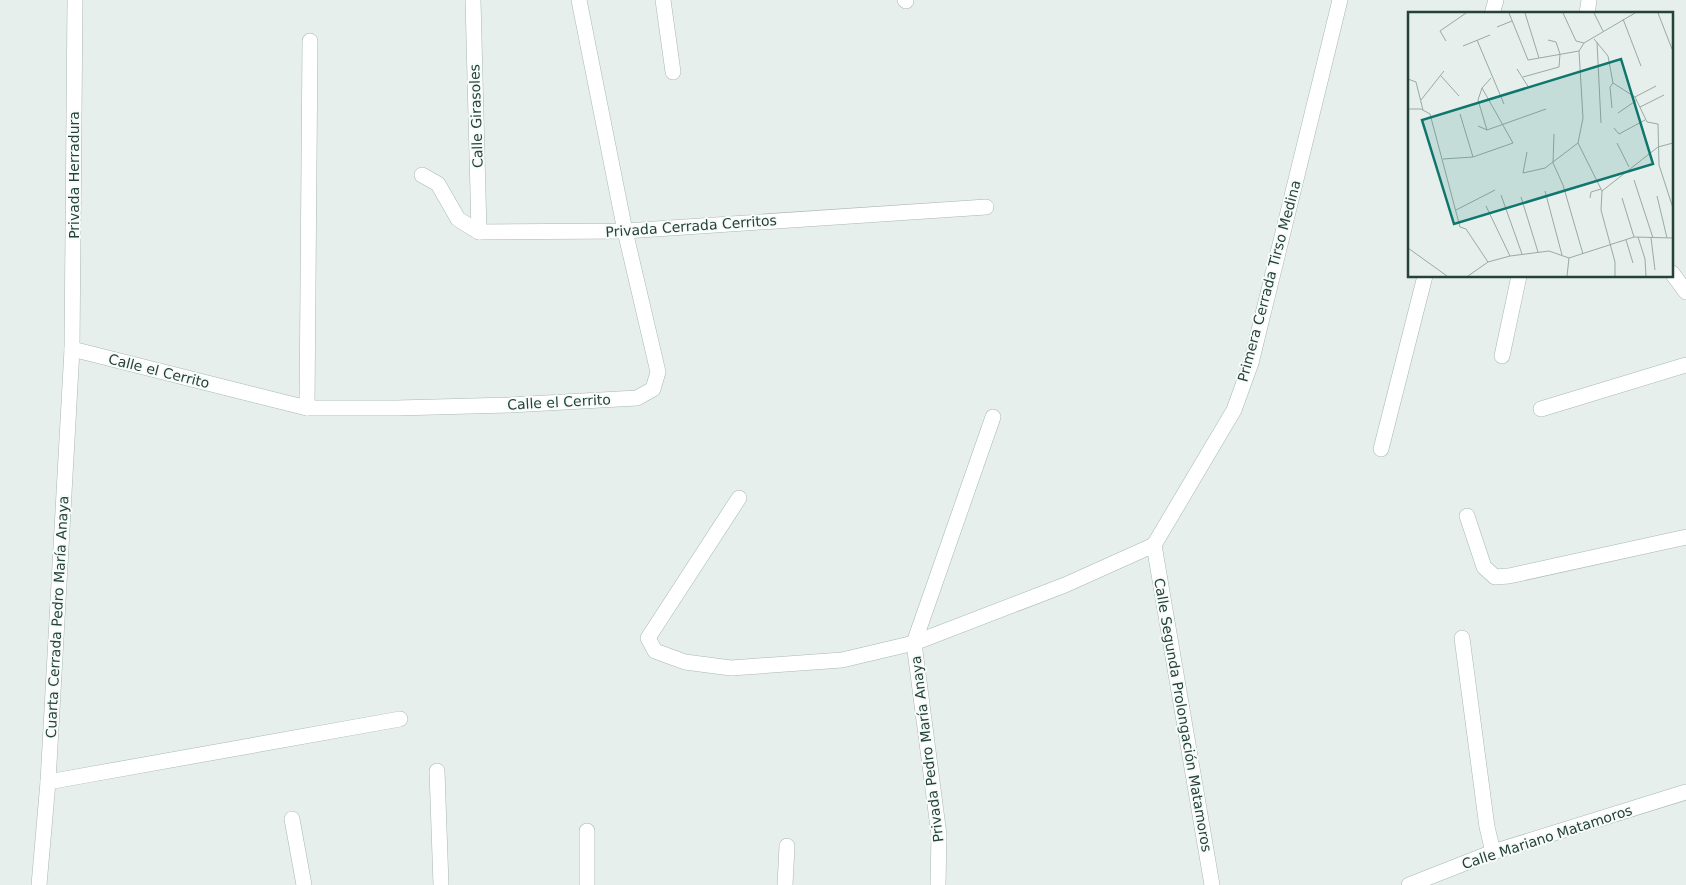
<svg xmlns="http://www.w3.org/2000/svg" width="1686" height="885" font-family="'DejaVu Sans',sans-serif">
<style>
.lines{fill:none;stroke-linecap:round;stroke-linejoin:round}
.minor-casing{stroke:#a8b8b2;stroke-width:16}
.minor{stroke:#fff;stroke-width:15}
.labels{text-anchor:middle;stroke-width:4;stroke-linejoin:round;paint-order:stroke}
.street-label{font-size:14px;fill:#24423a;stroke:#f7fbf9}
.inset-road{fill:none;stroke:#98aaa4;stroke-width:1}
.view{fill:#0f766e;fill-opacity:0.15;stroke:#0f766e;stroke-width:2.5}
.inset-edge{fill:none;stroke:#24423a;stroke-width:2.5}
</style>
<rect width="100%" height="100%" fill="#e6efeb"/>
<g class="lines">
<defs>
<g id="minor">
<polyline points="473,0 479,232"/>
<polyline points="663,0 673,72"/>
<polyline points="905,0 906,1"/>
<polyline points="1492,14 1496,0"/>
<polyline points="1587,14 1589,0"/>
<polyline points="422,175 438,184 458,219 479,232 625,231 986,207"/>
<polyline points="1672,273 1686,292"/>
<polyline points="72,349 307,408 397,408 510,405 637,398 653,389 658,372 625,231 579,0"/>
<polyline points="1502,356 1519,276"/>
<polyline points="307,408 310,41"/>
<polyline points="1541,409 1686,365"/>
<polyline points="1381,449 1425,276"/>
<polyline points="739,498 648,638 655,651 685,662 731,668 842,660 914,643 1065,585 1154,545"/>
<polyline points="1467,516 1484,567 1495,577 1509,576 1686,537"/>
<polyline points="1154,545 1234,410 1251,363 1340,0"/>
<polyline points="1154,545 1212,885"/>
<polyline points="1462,638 1487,827 1493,852"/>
<polyline points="437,771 441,885"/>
<polyline points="48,782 400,719"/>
<polyline points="292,819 304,885"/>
<polyline points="587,831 587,885"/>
<polyline points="39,885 48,782 72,349 75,0"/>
<polyline points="785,885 787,846"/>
<polyline points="938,885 939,835 914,643 993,417"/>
<polyline points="1409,885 1493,852 1686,792"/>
</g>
</defs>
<use href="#minor" class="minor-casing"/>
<use href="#minor" class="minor"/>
</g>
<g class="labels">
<g class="street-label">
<text transform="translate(476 116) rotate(-92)" y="5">Calle Girasoles</text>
<text transform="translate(74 175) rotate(-90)" y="5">Privada Herradura</text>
<text transform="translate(691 226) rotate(-4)" y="5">Privada Cerrada Cerritos</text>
<text transform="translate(1269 281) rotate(-75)" y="5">Primera Cerrada Tirso Medina</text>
<text transform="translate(159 371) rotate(14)" y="5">Calle el Cerrito</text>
<text transform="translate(559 402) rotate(-3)" y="5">Calle el Cerrito</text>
<text transform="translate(57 617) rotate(-87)" y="5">Cuarta Cerrada Pedro María Anaya</text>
<text transform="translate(1183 715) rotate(80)" y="5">Calle Segunda Prolongación Matamoros</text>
<text transform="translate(927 749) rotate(-97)" y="5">Privada Pedro María Anaya</text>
<text transform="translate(1547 837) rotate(-18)" y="5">Calle Mariano Matamoros</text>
</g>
</g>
<g transform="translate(1408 12)">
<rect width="265" height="265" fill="#e6efeb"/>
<path class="inset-road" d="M101,1L120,48L171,39M117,1L131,46M155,1L168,29L176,31M186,1L195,19M250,1L264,37M215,7L233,54M89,15L104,9M186,27L200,44L205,71L227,85L239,110L250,112L251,153L265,196M69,28L96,92M38,29L32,19L58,1M189,30L193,111M55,34L82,23M171,39L176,31L227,1M109,57L121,76M33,64L51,84M115,65L151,55L152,42L148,30L140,28M0,67L8,70L15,98M227,85L248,74M13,88L36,59M232,95L256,83M204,96L202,75L205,71M0,97H13L22,102L52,215L58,217L80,250M210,101L229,88M52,102L65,145M70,114L79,118L138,97M206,116L211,122L237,108M79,118L70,88L74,76L83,66M146,122L145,151L155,173L175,242M170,131L175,106L171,39M170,131L194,179M209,131L221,155M119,140L115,161L137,156L170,131M35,147L65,145L105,131L74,76M226,168L245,226M137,179L154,243M93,183L114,242M249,184L259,226M113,185L130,240M182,186L183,180L193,177M214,186L226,225M78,194L102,244M48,198L87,178M230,225L237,247L238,264M243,226L247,258M218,228L225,251M0,236L39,264M60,264L80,250L102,244L141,239L161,246L226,225L265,226M159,264L161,246M207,264V250L193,198L194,179L250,135L265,131"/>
<path class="view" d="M213,47L245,152L46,212L14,108Z"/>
<rect width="265" height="265" class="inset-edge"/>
</g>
</svg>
